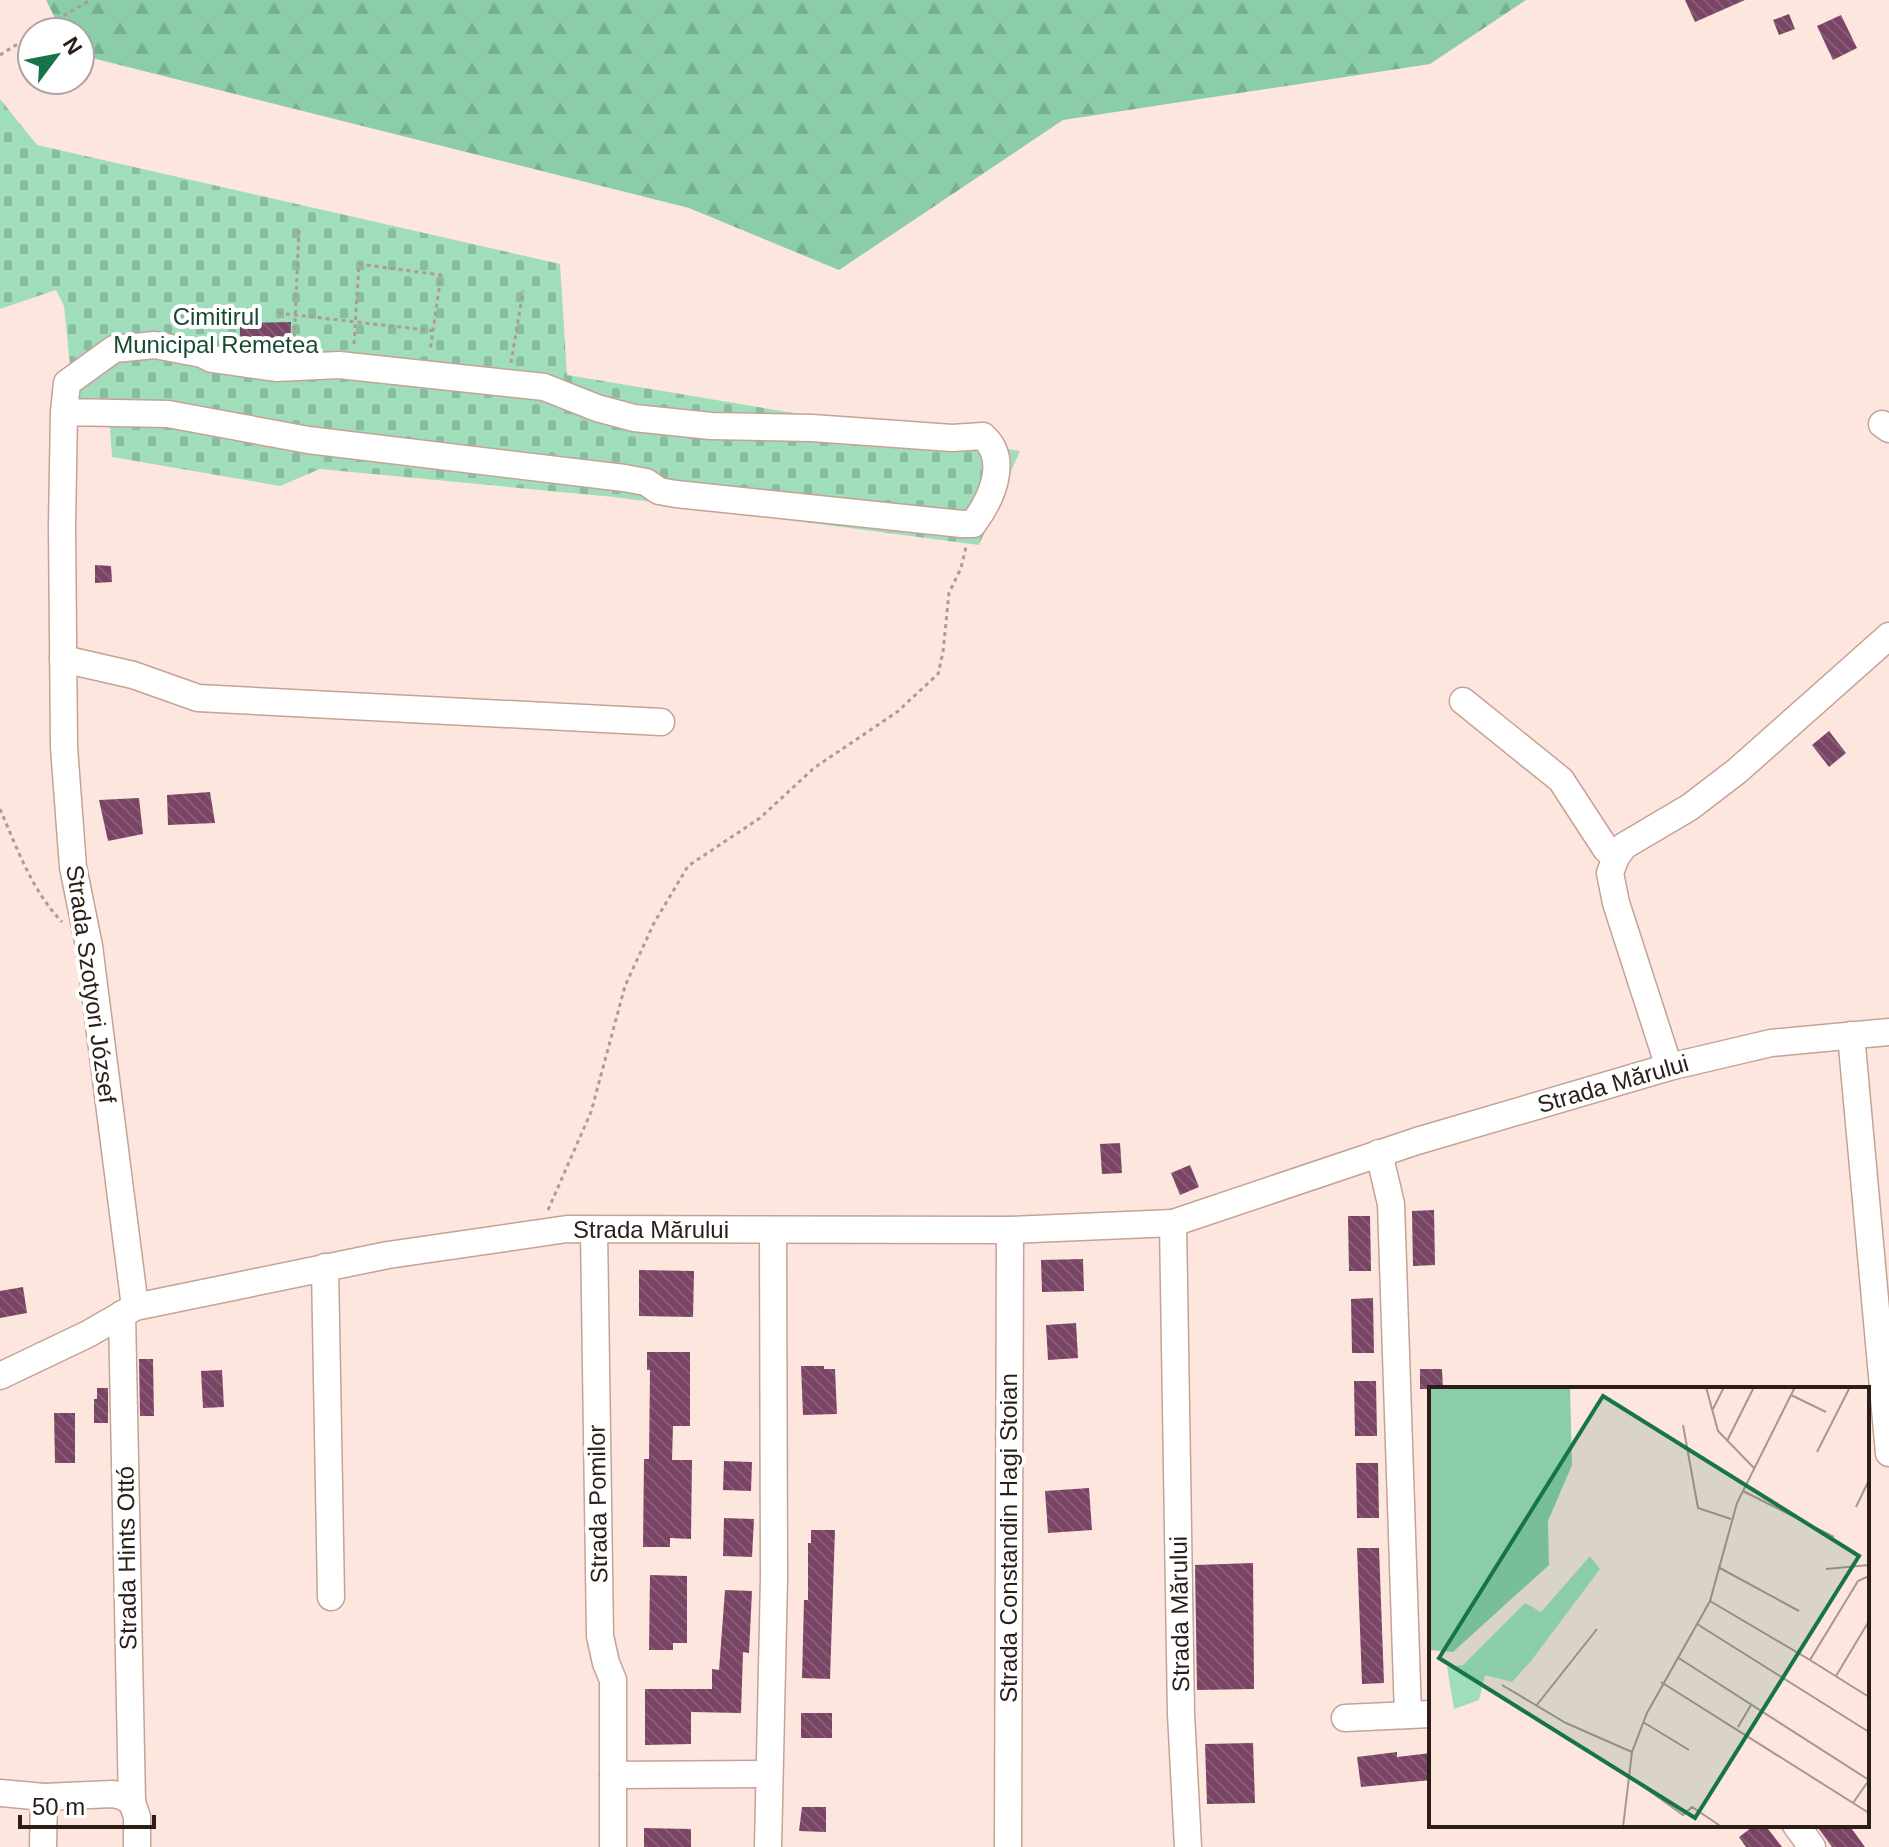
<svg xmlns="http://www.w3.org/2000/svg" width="1889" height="1847" font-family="Helvetica,sans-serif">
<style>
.forest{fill:url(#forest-firs)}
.cemetery{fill:url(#cemetery-stones)}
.building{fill:url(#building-back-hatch)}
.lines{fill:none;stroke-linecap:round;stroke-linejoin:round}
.minor-casing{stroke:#c5a296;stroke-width:29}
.path{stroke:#ae9b94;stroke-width:3;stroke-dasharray:4 4;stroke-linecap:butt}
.minor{stroke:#fff;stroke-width:26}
.labels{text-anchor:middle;stroke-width:8;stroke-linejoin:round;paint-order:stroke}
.park-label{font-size:24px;fill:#174b32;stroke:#fff}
.street-label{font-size:24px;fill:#2b1e19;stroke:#fff}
.inset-road{fill:none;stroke:#a9968f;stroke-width:2}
.view{fill:#177449;fill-opacity:0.15;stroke:#177449;stroke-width:4}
.inset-edge{fill:none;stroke:#2b1e19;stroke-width:4}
</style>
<defs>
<pattern id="forest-firs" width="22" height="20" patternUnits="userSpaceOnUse" patternTransform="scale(2)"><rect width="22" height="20" fill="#8acda7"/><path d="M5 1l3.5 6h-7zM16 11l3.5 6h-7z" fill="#77b08f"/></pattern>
<pattern id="cemetery-stones" width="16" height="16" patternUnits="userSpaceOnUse" patternTransform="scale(2)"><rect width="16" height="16" fill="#a0ddba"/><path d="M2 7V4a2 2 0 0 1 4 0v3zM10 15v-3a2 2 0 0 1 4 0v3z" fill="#8abd9f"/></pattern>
<pattern id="building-back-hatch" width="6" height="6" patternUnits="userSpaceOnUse" patternTransform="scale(2)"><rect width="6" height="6" fill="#7a4465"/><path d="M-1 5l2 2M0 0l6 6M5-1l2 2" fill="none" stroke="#885c76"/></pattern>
</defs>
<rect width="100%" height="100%" fill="#fde6de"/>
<polygon class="forest" points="46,0 1526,0 1430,64 1063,120 839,270 689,208 80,55 80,32 62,32"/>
<polygon class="cemetery" points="0,99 37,145 560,264 567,375 1020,451 979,545 614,497 320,469 280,486 112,457 110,427 75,414 64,306 56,290 0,309"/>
<g class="building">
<polygon points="1685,0 1745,0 1695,22"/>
<polygon points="1789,14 1795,29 1779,35 1773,20"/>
<polygon points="1841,15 1857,48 1833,60 1817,26"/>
<polygon points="291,322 290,351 264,350 263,344 240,336 240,323"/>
<polygon points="95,565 111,566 112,582 95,583"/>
<polygon points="1829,731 1846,753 1829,767 1812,745"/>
<polygon points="210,792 215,823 168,825 167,795"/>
<polygon points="139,798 143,834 108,841 99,800"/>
<polygon points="1120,1143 1122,1173 1102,1174 1100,1144"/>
<polygon points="1190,1165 1199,1187 1180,1195 1171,1173"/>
<polygon points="1434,1210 1435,1265 1413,1266 1412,1211"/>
<polygon points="1348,1216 1370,1216 1371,1271 1349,1271"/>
<polygon points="1083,1259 1084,1291 1042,1292 1041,1260"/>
<polygon points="639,1270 694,1271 693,1317 639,1316"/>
<polygon points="23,1287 27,1313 0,1318 0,1291"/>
<polygon points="1373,1298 1374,1353 1352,1353 1351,1299"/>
<polygon points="1076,1323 1078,1358 1048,1360 1046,1325"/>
<polygon points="647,1352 690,1352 690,1426 673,1426 672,1460 692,1460 691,1539 670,1538 670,1547 643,1547 644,1459 649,1459 650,1370 647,1370"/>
<polygon points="139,1359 153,1359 154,1416 140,1416"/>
<polygon points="801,1366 824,1366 824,1369 835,1369 837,1414 803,1415"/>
<polygon points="1420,1369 1442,1369 1443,1389 1420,1389"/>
<polygon points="222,1370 224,1407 203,1408 201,1371"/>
<polygon points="1354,1381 1376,1381 1377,1436 1355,1436"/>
<polygon points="97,1388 108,1388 108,1423 94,1423 94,1399 97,1399"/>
<polygon points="54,1413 75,1413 75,1463 55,1463"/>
<polygon points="724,1461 752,1462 751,1491 723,1490"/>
<polygon points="1356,1463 1378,1463 1379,1518 1357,1518"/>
<polygon points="1089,1488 1092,1530 1048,1533 1045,1491"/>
<polygon points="724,1518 754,1519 752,1557 723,1556"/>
<polygon points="811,1530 835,1530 830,1679 802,1678 804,1600 808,1600 808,1543 811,1543"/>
<polygon points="1357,1548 1379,1548 1384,1683 1362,1684"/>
<polygon points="1253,1563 1254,1689 1197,1690 1195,1565"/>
<polygon points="650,1575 687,1576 687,1643 673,1643 673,1650 649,1650"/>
<polygon points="725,1590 752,1591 749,1653 743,1652 741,1713 691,1712 691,1744 645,1745 645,1689 712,1689 712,1669 719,1670"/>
<rect x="801" y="1713" width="31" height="25"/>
<polygon points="1253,1743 1255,1803 1207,1804 1205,1744"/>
<polygon points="1397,1752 1397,1757 1431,1753 1431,1780 1361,1787 1357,1757"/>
<polygon points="802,1807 826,1807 826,1832 799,1831"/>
<polygon points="1755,1825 1765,1825 1782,1847 1746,1847 1739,1837"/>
<polygon points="1816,1825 1849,1825 1865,1847 1832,1847"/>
<polygon points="644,1828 691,1829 691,1847 644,1847"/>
</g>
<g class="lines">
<defs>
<g id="minor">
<path d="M64,412L168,414L308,440L624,478L646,482L659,491L676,494L962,524H973C991,500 1010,460 983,436L952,438L812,428L711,426L634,418L597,408L544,387L339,365L276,368L212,359L202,354L155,345L114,349L67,383L64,412L62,526L64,747L73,867L89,946L135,1307"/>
<polyline points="1882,424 1889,429"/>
<polyline points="63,659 133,675 198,698 661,722"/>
<polyline points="1463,701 1561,780 1606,849 1616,857"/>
<polyline points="1851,1035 1889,1453"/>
<polyline points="1669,1067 1616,903 1610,873 1616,857 1624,846 1690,807 1737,771 1889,636"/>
<polyline points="1379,1153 1391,1204 1408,1715"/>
<polyline points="1173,1223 1181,1714 1188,1847"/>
<polyline points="594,1230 600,1636 606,1663 613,1680 613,1847"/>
<polyline points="325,1267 331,1597"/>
<polyline points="122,1314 132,1802 137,1817 137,1847"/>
<polyline points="0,1376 88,1334 135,1307 388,1255 567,1229 1010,1230 1173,1223 1417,1141 1669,1067 1771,1043 1889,1032"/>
<polyline points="1345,1718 1431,1714"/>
<polyline points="613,1775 768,1774"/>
<polyline points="0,1793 44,1797 43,1847"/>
<polyline points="44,1797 113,1794 122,1796 132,1802"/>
<polyline points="1796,1825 1812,1847"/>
<polyline points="768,1847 774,1578 773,1231"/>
<polyline points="1008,1847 1010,1230"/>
</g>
</defs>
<use href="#minor" class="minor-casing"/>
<g class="path">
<polyline points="36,32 90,0"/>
<polyline points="0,55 32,35"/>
<polyline points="278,313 435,331"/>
<polyline points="354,344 359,264 441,275 430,351"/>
<polyline points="294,346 299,229"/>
<polyline points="511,363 523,291"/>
<path d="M0,809C17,848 32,891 62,922"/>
<polyline points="548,1210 591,1112 625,986 654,923 688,866 760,818 814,768 897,712 938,674 943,652 949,593 961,568 966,547"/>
</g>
<use href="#minor" class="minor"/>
</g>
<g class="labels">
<g class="park-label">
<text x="216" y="325">Cimitirul<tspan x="216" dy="28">Municipal Remetea</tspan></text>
</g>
<g class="street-label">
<text transform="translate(91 984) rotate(82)" y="8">Strada Szotyori József</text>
<text transform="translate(1613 1084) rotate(-16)" y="8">Strada Mărului</text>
<text x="651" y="1238">Strada Mărului</text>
<text transform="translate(598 1504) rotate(-91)" y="8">Strada Pomilor</text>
<text transform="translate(1009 1538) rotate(-90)" y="8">Strada Constandin Hagi Stoian</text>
<text transform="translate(127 1558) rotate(-91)" y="8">Strada Hints Ottó</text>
<text transform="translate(1180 1614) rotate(-91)" y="8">Strada Mărului</text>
</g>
</g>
<g transform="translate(1429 1387)">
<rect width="440" height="440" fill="#fde6de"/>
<path d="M0,0H141L143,78L119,134L120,178L24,265L0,263Z" fill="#8acda7"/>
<path d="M161,169L171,182L102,274L83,295L56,288L50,313L25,322L18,280L34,278L96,216L112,225Z" fill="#a0ddba"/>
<path class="inset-road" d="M277,0L289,44L325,81M362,8L397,25M284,22L295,0M254,38L269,121L302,132M298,54L325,0M388,65L421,0M314,104L405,150M427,120L440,93M289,180L370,224M397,182L440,178M440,189L429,194L381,273L440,310M281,214L381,273M268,237L440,345M248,270L440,393M407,289L440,234M232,295L440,426M73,298L137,336L203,365M107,319L168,242M214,335L260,363M309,340L322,318M201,390L254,428L263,420L293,440M424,416L440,393M194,440L203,365L218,326L281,214L308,116L366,0"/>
<path class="view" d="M174,9L430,169L266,431L10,271Z"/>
<rect width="440" height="440" class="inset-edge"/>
</g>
<g transform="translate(56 56) rotate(58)"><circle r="38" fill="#ffffff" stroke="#aaa5a3" stroke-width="2"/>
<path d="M0-6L14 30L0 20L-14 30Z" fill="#177449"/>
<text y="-12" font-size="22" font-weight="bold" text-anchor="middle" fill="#2b1e19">N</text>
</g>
<path d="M20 1815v12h134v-12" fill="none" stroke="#2b1e19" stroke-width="4"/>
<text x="32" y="1815" font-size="24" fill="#2b1e19" stroke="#ffffff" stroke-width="6" paint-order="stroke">50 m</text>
</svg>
